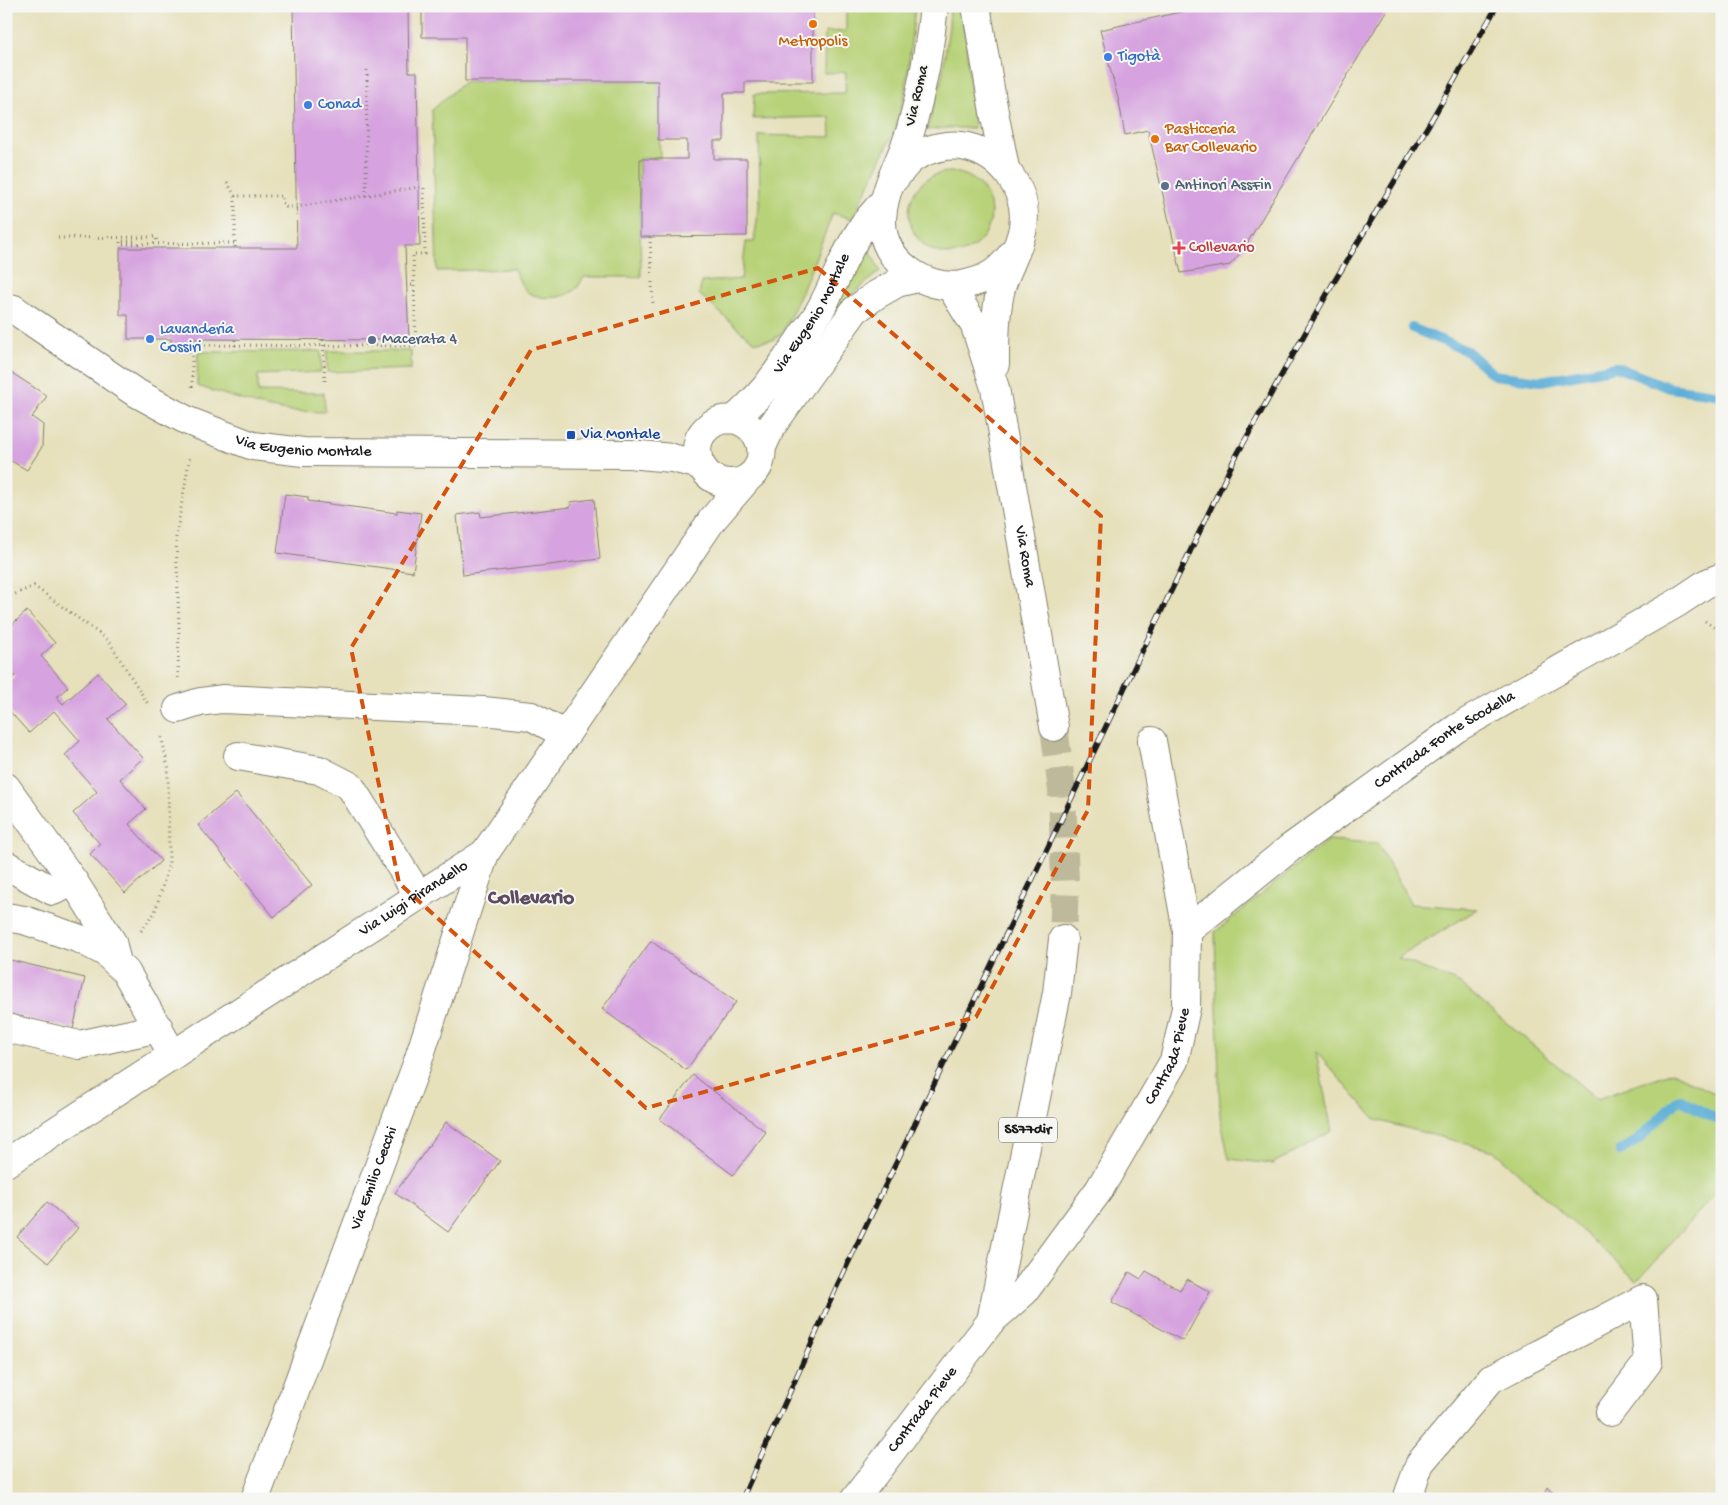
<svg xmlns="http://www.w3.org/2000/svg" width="1728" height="1505" font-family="'Gochi Hand',sans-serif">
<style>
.green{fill:#b7d278;stroke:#6a774a}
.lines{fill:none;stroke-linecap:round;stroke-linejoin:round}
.stream{stroke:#5baed7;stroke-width:10}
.building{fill:#d6a2df}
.major-tunnel{stroke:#beb99b;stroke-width:28;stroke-dasharray:28 14;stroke-linecap:butt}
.minor-casing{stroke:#817e6c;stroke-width:30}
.major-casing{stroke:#817e6c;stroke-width:30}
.path{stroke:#817e6c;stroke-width:3;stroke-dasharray:1 4;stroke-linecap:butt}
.minor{stroke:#fff;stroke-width:28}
.major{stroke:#fff;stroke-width:28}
.rail-casing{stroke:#1c1c1c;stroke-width:5.5}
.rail{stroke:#f6f6f2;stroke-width:4;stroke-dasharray:11;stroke-linecap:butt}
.marked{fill:none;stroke:#d4530e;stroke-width:4;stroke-dasharray:10 6;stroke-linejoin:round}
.food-dot{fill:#e8710a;stroke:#f6f6f2;stroke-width:2}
.shop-dot{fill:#3f7fe0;stroke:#f6f6f2;stroke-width:2}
.service-dot{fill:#5c6f8a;stroke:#f6f6f2;stroke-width:2}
.health-dot{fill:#e0444e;stroke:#f6f6f2;stroke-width:2}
.transit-dot{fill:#1a4fb4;stroke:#f6f6f2;stroke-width:2}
.labels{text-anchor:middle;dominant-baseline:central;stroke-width:4;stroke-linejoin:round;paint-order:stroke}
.shield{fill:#f6f6f2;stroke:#5d5d5c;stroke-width:1}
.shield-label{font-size:15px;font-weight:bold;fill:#1c1c1c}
.food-label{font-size:16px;fill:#c56008;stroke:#f6f6f2}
.shop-label{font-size:16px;fill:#366cbe;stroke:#f6f6f2;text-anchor:start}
.street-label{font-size:16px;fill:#1c1c1c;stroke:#f6f6f2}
.service-label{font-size:16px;fill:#4e5e75;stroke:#f6f6f2;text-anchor:start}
.health-label{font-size:16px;fill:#be3a42;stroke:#f6f6f2;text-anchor:start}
.transit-label{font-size:16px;fill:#164399;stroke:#f6f6f2;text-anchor:start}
.district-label{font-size:21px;font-weight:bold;fill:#5d4b60;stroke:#f6f6f2}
</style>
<rect width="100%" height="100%" fill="#f6f6f2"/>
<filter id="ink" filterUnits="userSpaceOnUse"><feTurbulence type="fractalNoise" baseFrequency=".02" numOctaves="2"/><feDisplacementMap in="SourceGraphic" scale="10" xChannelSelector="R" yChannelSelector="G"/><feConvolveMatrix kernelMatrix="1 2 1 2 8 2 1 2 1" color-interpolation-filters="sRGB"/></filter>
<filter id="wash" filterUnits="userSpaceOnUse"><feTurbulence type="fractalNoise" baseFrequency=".0096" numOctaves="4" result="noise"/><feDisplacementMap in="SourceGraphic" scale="20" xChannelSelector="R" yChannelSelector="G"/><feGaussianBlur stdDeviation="1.12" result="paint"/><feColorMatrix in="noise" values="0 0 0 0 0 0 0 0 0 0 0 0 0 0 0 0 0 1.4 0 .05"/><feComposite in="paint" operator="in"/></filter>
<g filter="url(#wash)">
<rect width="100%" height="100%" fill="#e6e0bb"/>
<path class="green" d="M846,6h69l-9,83 -10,39 -44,91 -19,-6 -31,79 -20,41 -9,7 -17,2 -13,-9 -44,-39 3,-12 39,-3 5,-37h8l6,-43 -1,-64 72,2 -1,-20 -77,2 1,-25 91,-1 1,-21 -22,1 1,-41 21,-1z
M950,6h10l6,35 8,87h-26l-21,2 15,-53 7,-51z
M465,81h193l2,77 -21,1 2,118h-57c-3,4 -5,10 -9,13 -11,9 -34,10 -46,3 -8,-6 -11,-15 -15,-24l-77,2 -5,-161z
M909 213a41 41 0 1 1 82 0a41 41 0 1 1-82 0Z
M868,247l12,24 -30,25 -42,66 -4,-5z
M321,351v21l-63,3v17l66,1 1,19 -37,-1 -23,-4 -68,-21 1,-34z
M327,351h84v18l-84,3z
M1328,840l49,3 34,61 67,5 -80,49 61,25 138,116 75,-27 50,25v89l-85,95 -143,-130 -118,-31 -60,-68 16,79 -60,33 -43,-5 -9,-43 -5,-184z"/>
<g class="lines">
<path class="stream" d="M1412,328l55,23 27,24 47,6 75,-14 54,21 52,7
M1620,1151l18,-11 41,-41 43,23"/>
</g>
<g id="blocks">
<path class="building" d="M293,6h520v76h-68v11h-21v48h-10v18h33v77l-107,1v-78h47v-19h-29v-59h-193v-44h-43v-26h-14l1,61h8l3,174h-15l4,94 -219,-1v12h-19v-12h-43v-24h-8v-67h177z
M1207,6h182l-146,244 -13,15 -49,8 -33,-143 -23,5 -6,-33 -19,-72z
M6,369l41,27 -15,21 11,8 -1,22 -15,23 -21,-12z
M285,494l23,3v4l89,12v-3l24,3 -8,59 -136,-19z
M594,499l6,60 -137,16 -6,-60 23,-3 1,5 90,-10 -1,-5z
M27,611l28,32 -14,13 27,31 -11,10 6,7 35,-31 28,31 -18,15 35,39 -23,21 26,30 -17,15 32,37 -36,32 -35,-39 10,-10 -27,-31 24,-21 -32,-37 15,-14 -26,-30 -25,22 -23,-26v-23l9,-8 -9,-11v-35z
M236,793l76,92 -38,32 -76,-92z
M651,941l85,61 -50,68 -84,-61z
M6,959l79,19 -12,51 -67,-16z
M693,1075l73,57 -33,43 -73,-56z
M446,1122l54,39 -52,71 -53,-39z
M47,1202l31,26 -30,35 -31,-26z
M1146,1271l34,19 7,-11 23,13 -27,49 -71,-39 17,-30 12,7z
M1548,1487l11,12h-16z"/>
</g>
</g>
<g filter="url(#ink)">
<use href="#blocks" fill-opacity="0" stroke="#817e6c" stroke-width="1"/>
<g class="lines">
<path class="major-tunnel" d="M1054,727l8,63 3,93 -2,56"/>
<defs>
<g id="minor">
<path id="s1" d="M6,308l8,1 8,6 111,76 55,30 65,25 50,6 326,2 43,4 28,7"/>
<path id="s2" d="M733,419c43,11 34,66 -5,64 -22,-2 -36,-23 -29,-44 4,-9 13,-17 23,-19 3,-1 8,0 11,-1 7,-3 27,-25 33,-32 11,-14 21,-29 31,-43 7,-11 15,-21 22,-32 15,-26 24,-56 41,-81 6,-11 16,-20 24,-30"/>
<path d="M762,447l9,-20 84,-117 21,-15 21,-12 21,-5"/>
<path d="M178,709l22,-7 22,-3 261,12 48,5 35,19"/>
<path d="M238,756l81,14 31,16 69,110"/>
<path d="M6,787l68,95 38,60 5,21"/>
<path d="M6,865l47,26 21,-9"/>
<path d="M6,917l18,3 56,19 25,13 21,20 47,83"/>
<path id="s3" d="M1187,931l103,-83 167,-120 220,-125 30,-20 15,-6"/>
<path d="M6,1028l73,17 80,-17"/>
<path id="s4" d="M6,1163l479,-310 227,-333 37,-43"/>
<path id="s5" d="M991,1321l33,-29 75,-102 75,-129 12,-53 1,-77 -35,-190"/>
<path id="s6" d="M255,1499l162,-435 68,-211"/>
<path d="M1407,1499l13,-36 71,-84 152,-80 5,63 -38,50"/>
</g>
<g id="major">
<path d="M934,6c-4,42 -12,83 -23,123 -9,31 -29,60 -29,94 1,38 43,68 80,62 27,-5 38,-14 54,-36"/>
<path d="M976,6l18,106 11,56"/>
<path d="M895,178c5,-6 11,-15 18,-20 15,-10 36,-15 54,-11 35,8 62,44 56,80 -3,21 -16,40 -22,61 -6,25 -6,50 -6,76"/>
<path id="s7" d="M951,287l24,39 20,62 59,339"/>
<path id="s8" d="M855,1499l136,-178 66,-328 6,-54"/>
</g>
</defs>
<use href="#minor" class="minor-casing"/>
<use href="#major" class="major-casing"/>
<path class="path" d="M235,196v52
M366,196l1,-127
M650,237l3,68
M58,238l98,-1 1,7
M134,241h-14v3l115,-1
M406,285h8
M235,340v6
M323,340l2,43
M190,345l226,1 -3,-92h12l-1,-66 -5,-1 -123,20h-10l-4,-5v-6h-47l-8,-14
M192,387v-41
M6,598l28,-12 74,54 40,64
M1705,621l17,12
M178,678l1,-51 -3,-90 14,-82
M141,931l14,-19 14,-48 -1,-97 -7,-32"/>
<use href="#minor" class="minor"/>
<use href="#major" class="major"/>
<defs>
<path id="rail" d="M742,1499l95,-213 397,-826 97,-173 101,-168 65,-113"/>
</defs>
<use href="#rail" class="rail-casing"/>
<use href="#rail" class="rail"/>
</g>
</g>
<path class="marked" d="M818,268l283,248 -13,294 -112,207 -330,91 -247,-225 -48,-235 180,-298z"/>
<g class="food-dot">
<circle cx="813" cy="24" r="5"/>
<circle cx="1155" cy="139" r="5"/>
</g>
<g class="shop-dot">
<circle cx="1108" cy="57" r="5"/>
<circle cx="308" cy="105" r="5"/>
<circle cx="150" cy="339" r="5"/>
</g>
<g class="service-dot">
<circle cx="1165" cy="186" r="5"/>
<circle cx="372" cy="340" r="5"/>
</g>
<path class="health-dot" d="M1176.5 240.5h5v5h5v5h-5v5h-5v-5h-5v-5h5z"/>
<rect class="transit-dot" x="566" y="430" width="10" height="10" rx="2.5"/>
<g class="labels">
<rect class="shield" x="999" y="1117.5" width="58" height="25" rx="4"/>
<g class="shield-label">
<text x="1028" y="1130">SS77dir</text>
</g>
<g class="food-label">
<text x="813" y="42">Metropolis</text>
<text x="1165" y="130" text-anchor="start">Pasticceria<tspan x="1165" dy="18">Bar Collevario</tspan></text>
</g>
<g class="shop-label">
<text x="1118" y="57">Tigotà</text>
<text x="318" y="105">Conad</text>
<text x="160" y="330">Lavanderia<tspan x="160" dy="18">Cossiri</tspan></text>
</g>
<g class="street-label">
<text transform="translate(918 96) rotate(-77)">Via Roma</text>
<text stroke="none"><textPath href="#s2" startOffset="334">Via Eugenio Montale</textPath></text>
<text stroke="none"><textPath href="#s1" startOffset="335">Via Eugenio Montale</textPath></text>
<text stroke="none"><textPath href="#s7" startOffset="282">Via Roma</textPath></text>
<text stroke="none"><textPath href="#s3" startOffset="321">Contrada Fonte Scodella</textPath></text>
<text stroke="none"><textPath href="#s4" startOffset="486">Via Luigi Pirandello</textPath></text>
<text stroke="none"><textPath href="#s5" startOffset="322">Contrada Pieve</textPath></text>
<text stroke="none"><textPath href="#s6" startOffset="342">Via Emilio Cecchi</textPath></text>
<text stroke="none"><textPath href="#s8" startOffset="112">Contrada Pieve</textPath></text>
</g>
<g class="service-label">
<text x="1175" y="186">Antinori AssFin</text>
<text x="382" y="340">Macerata 4</text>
</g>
<g class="health-label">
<text x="1189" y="248">Collevario</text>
</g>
<g class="transit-label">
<text x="581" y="435">Via Montale</text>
</g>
<g class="district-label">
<text x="531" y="899">Collevario</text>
</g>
</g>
<rect width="1728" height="1505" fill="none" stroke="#f6f6f2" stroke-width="25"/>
</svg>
